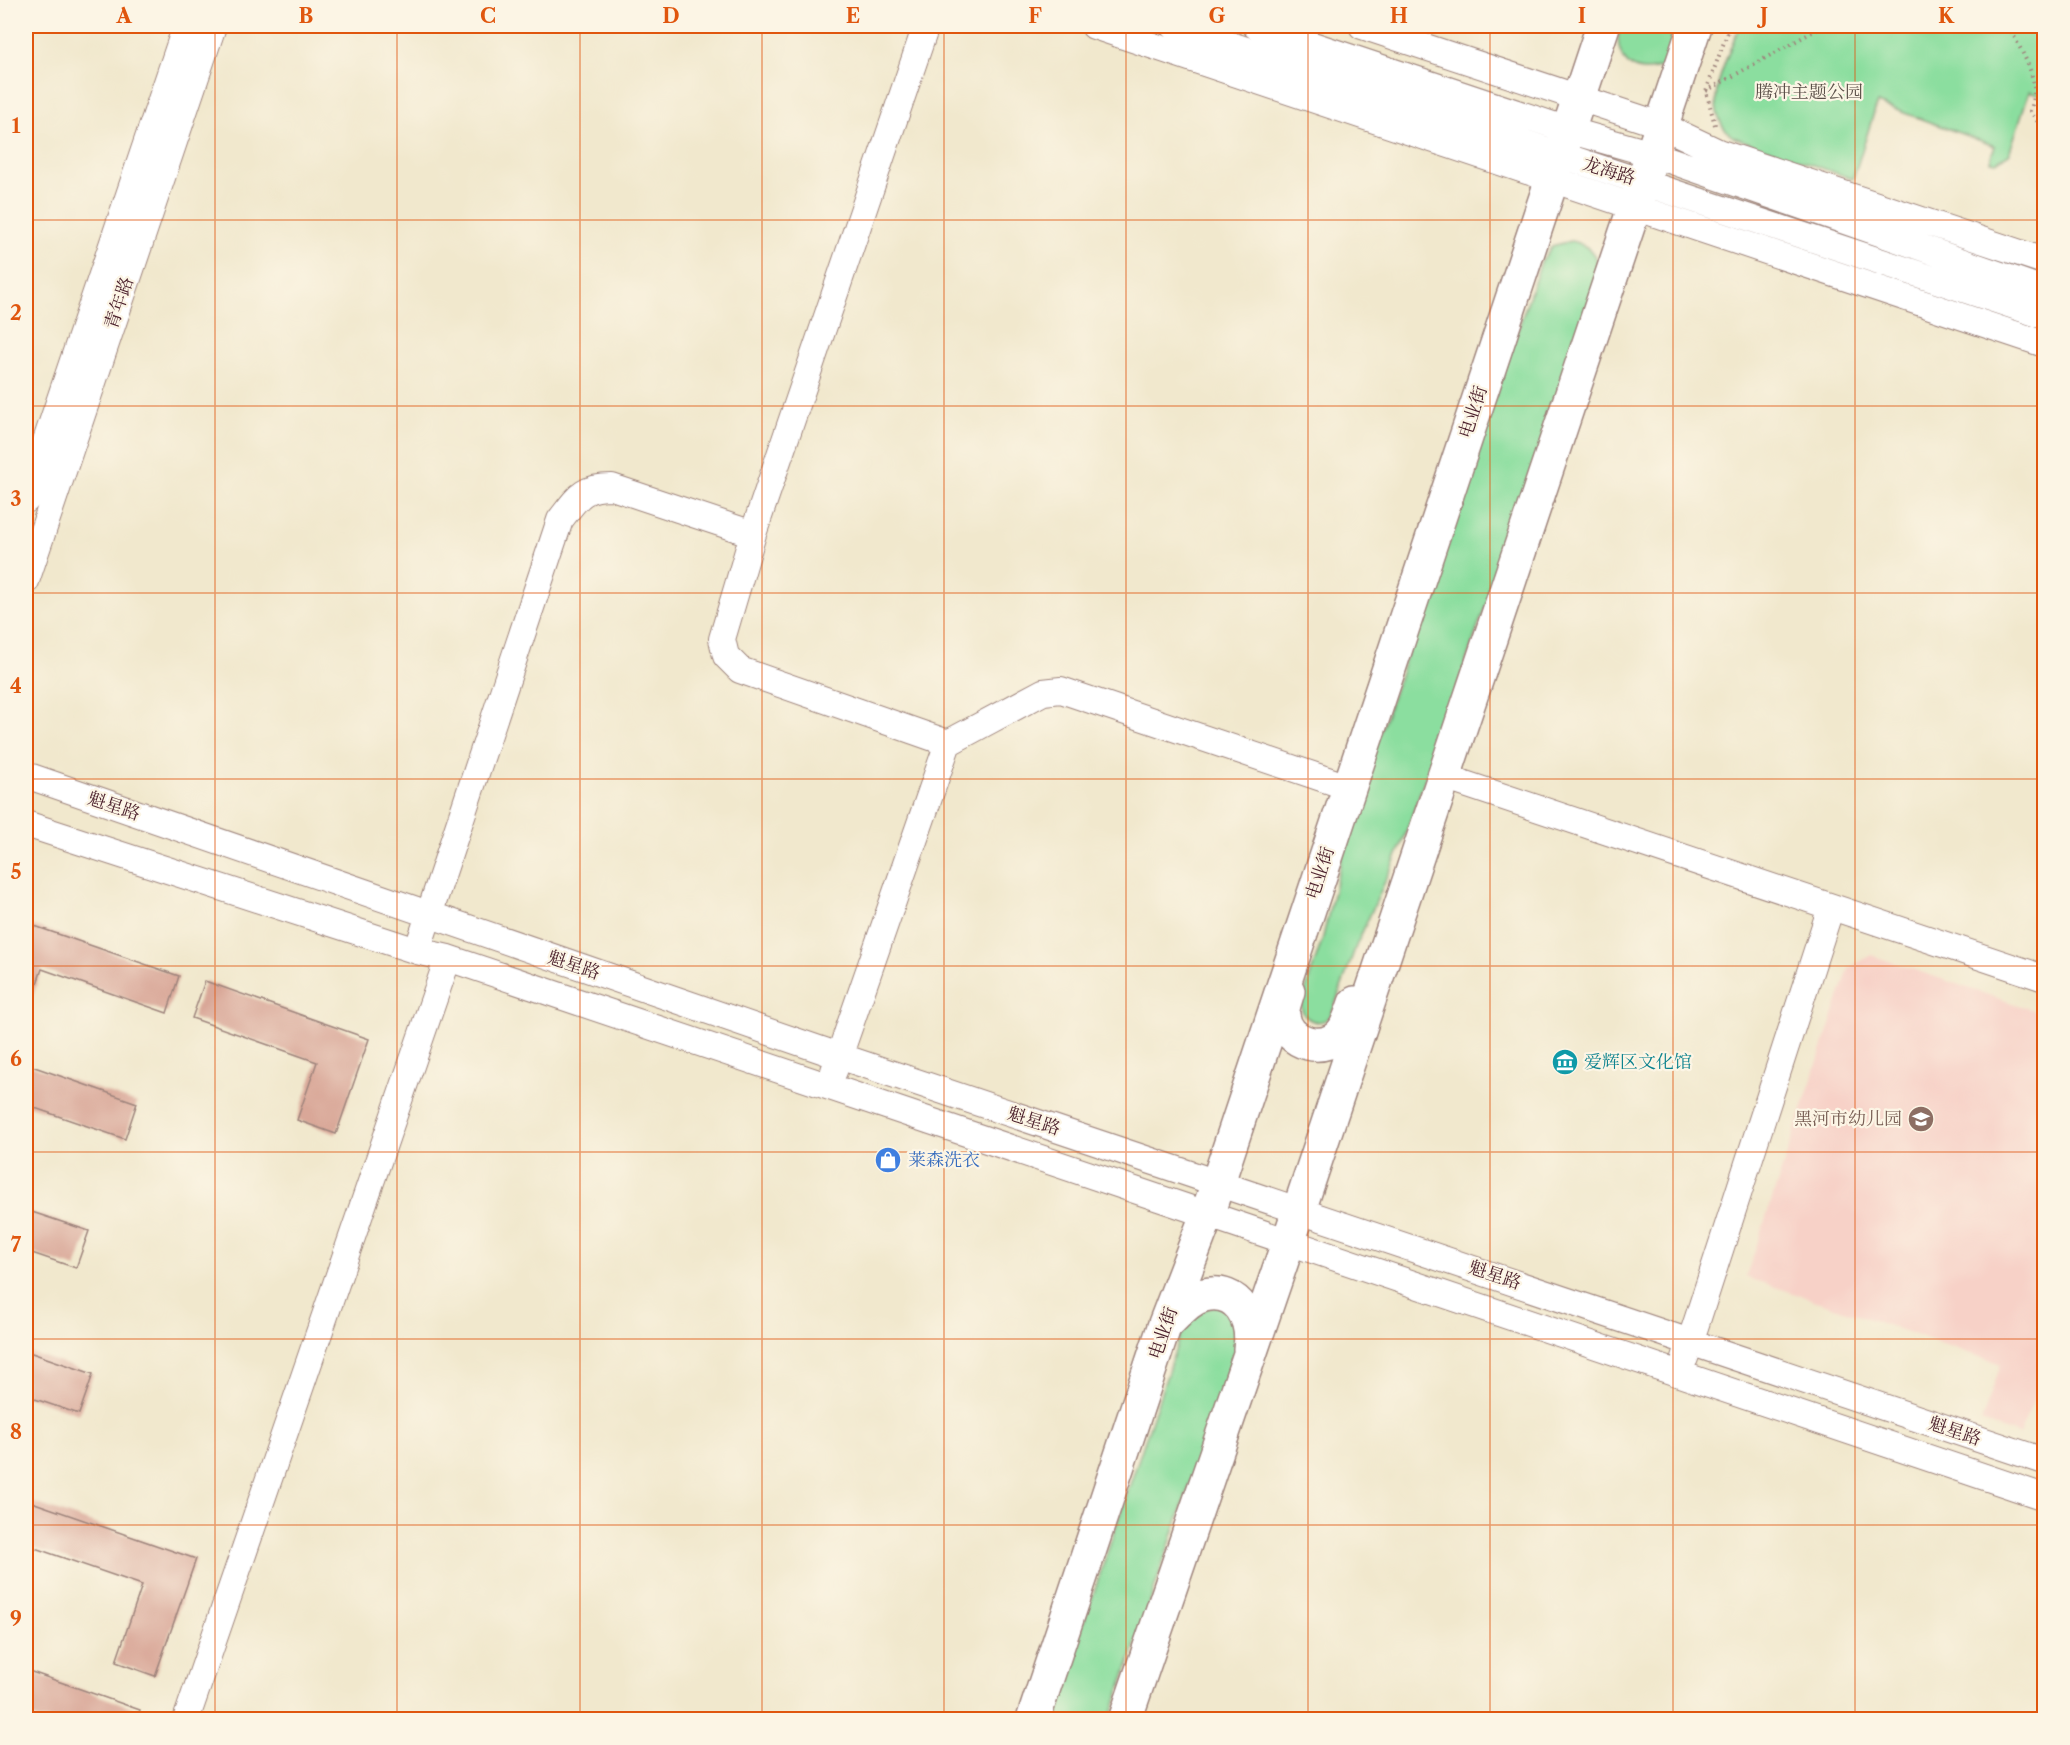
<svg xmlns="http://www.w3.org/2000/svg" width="2070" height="1745" font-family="'Libre Caslon Text','Noto Serif SC',serif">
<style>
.built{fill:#f7d1c7}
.green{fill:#8bde9f;stroke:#6a7e65;stroke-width:1.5}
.building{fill:#d9a798}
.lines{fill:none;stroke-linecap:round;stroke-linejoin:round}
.minor-casing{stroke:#9e847c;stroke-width:28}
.major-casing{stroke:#9e847c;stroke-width:36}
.path{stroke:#9e847c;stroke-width:4;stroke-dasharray:1.5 4.5;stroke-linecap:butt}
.minor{stroke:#fff;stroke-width:26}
.major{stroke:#fff;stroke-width:33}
.grid{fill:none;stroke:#e0560e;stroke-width:1.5;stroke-opacity:0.55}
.labels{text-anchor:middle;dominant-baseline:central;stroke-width:4.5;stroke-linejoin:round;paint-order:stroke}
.park-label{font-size:18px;fill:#5a4f48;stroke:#fcf5e5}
.street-label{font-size:18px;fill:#4a1f2b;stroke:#fcf5e5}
.culture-label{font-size:18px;fill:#0d838f;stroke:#fcf5e5;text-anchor:start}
.education-label{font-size:18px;fill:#785e54;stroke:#fcf5e5;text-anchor:end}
.shop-label{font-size:18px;fill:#366cbe;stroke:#fcf5e5;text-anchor:start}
.neatline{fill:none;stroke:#e0560e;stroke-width:2}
.grid-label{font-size:20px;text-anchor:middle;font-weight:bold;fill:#e0560e}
</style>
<rect width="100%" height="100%" fill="#fcf5e5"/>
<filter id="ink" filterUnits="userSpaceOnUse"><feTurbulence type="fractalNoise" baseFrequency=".0167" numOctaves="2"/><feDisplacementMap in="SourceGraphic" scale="12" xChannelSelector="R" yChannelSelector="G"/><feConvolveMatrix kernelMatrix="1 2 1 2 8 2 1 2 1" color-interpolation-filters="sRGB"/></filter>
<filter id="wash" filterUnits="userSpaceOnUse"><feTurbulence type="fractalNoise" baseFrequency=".008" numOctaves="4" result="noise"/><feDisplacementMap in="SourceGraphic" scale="24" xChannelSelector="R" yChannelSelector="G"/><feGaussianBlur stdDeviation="1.35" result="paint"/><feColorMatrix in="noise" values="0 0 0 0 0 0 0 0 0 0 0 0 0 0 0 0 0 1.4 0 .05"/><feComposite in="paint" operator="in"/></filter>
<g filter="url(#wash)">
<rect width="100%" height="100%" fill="#f1e8cd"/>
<path class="built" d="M1871,955l173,59v362l-25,59 -38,-13 20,-58 -255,-87 103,-309z"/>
<path class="green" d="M1620,26h64l-19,39c-32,16 -53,-8 -45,-39z
M1739,26h305v71l-15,-5 -20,62 -13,8 -6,-1 5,-15 -118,-43 -24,76 -120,-42c-36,-27 -5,-79 6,-111z
M1571,241c24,5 28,19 28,41l-197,562 -46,102 -25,70c-12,11 -29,5 -30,-12l22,-67 27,-115 191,-560 11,-16z
M1221,1305l20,29 -131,385 -59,1 134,-399 5,-8z"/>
<g id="blocks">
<path class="building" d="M26,923l153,53 -12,37 -125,-44 -16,46z
M205,981l164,58 -33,95 -39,-14 20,-58 -125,-44z
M26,1064l111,39 -12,36 -99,-34z
M26,1210l63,21 -13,37 -50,-17z
M26,1351l67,23 -14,40 -53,-18z
M26,1500l170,59 -41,117 -39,-14 26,-77 -116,-40z
M26,1670l114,40 -3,10h-99l-12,-5z"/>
</g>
</g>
<g filter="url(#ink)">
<use href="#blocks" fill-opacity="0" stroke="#9e847c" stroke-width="1.5"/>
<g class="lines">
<defs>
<path id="minor" d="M1094,26l950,318
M1174,26l870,290
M1256,26l312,104 84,24 392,136
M1362,26l299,99 57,27 326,109
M26,500l160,-474
M26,581l187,-555
M948,743l95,-51 18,-2 287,97
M26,775l813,281 1205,405
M1444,777l600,201
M26,824l391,127 31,7 1596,539
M417,951l143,-431c18,-23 22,-33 52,-33l141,47
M834,1071l114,-328 -208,-73 -14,-14 -4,-17 31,-105 173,-508
M1685,1358l146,-451
M186,1720l262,-762"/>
<path id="major" d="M1288,991c-2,8 -6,16 -5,24 3,30 44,40 61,15 5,-8 8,-18 11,-27
M1166,1324c11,-10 22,-25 38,-29 35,-8 50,25 46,54
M1033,1720l132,-396 42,-109 396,-1189
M1125,1720l163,-477 407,-1217"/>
</defs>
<use href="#minor" class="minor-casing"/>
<use href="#major" class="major-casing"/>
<path class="path" d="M1979,26h2
M2009,26c13,28 34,55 21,85l13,18
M1706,91l117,-65
M1715,125l-9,-34 24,-65"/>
<use href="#minor" class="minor"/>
<use href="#major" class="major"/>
</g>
</g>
<path class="grid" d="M215,26v1694M397,26v1694M580,26v1694M762,26v1694M944,26v1694M1126,26v1694M1308,26v1694M1490,26v1694M1673,26v1694M1855,26v1694M26,220h2018M26,406h2018M26,593h2018M26,779h2018M26,966h2018M26,1152h2018M26,1339h2018M26,1525h2018"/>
<defs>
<symbol id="museum-disc" viewBox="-11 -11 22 22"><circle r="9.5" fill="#0f9aa8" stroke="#fcf5e5"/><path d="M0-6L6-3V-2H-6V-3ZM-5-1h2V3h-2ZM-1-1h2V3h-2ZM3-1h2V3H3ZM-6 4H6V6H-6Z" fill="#fff"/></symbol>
<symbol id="school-disc" viewBox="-11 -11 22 22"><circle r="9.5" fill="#8d6e63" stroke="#fcf5e5"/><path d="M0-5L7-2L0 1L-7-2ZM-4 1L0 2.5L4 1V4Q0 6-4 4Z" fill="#fff"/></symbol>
<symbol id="shop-disc" viewBox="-11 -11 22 22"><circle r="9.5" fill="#3f7fe0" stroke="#fcf5e5"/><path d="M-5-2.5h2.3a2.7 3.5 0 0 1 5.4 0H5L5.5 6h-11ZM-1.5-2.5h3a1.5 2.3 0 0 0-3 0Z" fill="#fff"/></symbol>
</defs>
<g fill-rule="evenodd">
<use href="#museum-disc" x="1550" y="1047" width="30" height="30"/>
<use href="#school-disc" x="1906" y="1104" width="30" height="30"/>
<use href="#shop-disc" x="873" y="1145" width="30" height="30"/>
</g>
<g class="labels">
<g class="park-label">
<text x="1809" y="92">腾冲主题公园</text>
</g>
<g class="street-label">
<text transform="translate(1609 171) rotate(17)">龙海路</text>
<text transform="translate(119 303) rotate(-71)">青年路</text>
<text transform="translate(1473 412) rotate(-72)">电业街</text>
<text transform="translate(114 806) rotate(19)">魁星路</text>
<text transform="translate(1320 873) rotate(-72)">电业街</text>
<text transform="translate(574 965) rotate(19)">魁星路</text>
<text transform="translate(1034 1121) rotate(18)">魁星路</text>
<text transform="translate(1495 1275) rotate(19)">魁星路</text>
<text transform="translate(1163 1333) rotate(-71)">电业街</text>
<text transform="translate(1955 1431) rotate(19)">魁星路</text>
</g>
<g class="culture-label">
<text x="1584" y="1062">爱辉区文化馆</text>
</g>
<g class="education-label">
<text x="1902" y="1119">黑河市幼儿园</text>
</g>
<g class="shop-label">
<text x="908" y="1160">莱森洗衣</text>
</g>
</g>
<rect width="2070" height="1745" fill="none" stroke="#fcf5e5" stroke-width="66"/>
<rect x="33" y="33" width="2004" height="1679" class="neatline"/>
<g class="grid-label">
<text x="124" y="23">A</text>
<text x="306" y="23">B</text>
<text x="488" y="23">C</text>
<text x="671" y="23">D</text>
<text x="853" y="23">E</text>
<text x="1035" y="23">F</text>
<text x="1217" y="23">G</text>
<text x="1399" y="23">H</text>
<text x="1582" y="23">I</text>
<text x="1764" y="23">J</text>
<text x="1946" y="23">K</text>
<text x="16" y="133">1</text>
<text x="16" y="320">2</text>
<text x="16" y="506">3</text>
<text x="16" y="693">4</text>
<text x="16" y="879">5</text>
<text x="16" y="1066">6</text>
<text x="16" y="1252">7</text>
<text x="16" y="1439">8</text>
<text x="16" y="1626">9</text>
</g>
</svg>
